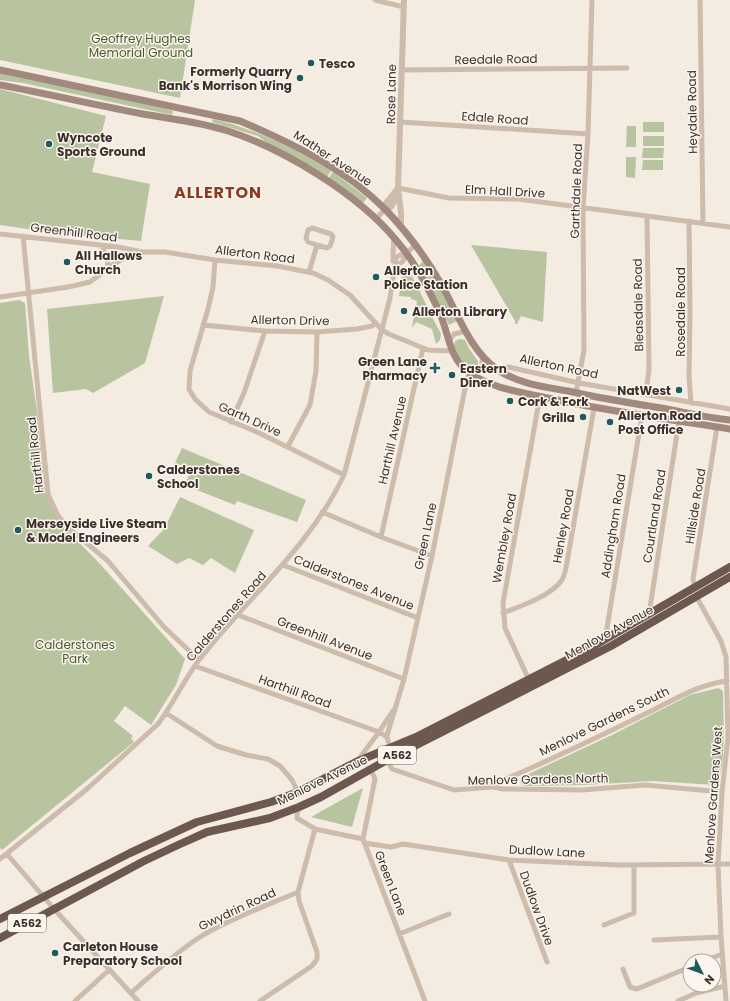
<svg xmlns="http://www.w3.org/2000/svg" width="730" height="1001" font-family="Poppins,sans-serif">
<style>
.green{fill:#b8c4a0}
.lines{fill:none;stroke-linecap:round;stroke-linejoin:round}
.minor{stroke:#cdbbac;stroke-width:5}
.tertiary{stroke:#cdbbac;stroke-width:6}
.secondary{stroke:#a18a7d;stroke-width:7}
.trunk{stroke:#6c584f;stroke-width:8}
.poi-dot{fill:#1f5a5e;stroke:#fbf5ee;stroke-width:1.5}
.labels{text-anchor:middle;dominant-baseline:central;stroke-width:3;stroke-linejoin:round;paint-order:stroke}
.shield{fill:#fbf5ee;stroke:#756b66;stroke-width:1}
.shield-label{font-size:11px;font-weight:bold;fill:#3b302b}
.park-label{font-size:12px;fill:#4a5a2e;stroke:#fbf5ee}
.street-label{font-size:12px;fill:#3b302b;stroke:#fbf5ee}
.poi-label{font-size:12px;font-weight:bold;fill:#3b302b;stroke:#fbf5ee;text-anchor:start}
.district-label{font-size:16px;font-weight:bold;letter-spacing:1px;fill:#8c3b22;stroke:#fbf5ee}
</style>
<rect width="100%" height="100%" fill="#f4ebe1"/>
<path class="green" d="M0,0h195l-15,98 -180,-38z
M0,72l129,27 44,12 -1,4 -149,-32 -23,-3z
M0,89l106,27 -14,56 58,12 -9,57 -86,-8 -55,-8z
M213,119c42,10 81,29 118,52l-4,6 -58,-32 -11,-9 -46,-14z
M643,122h21v10h-21z
M627,126h9v21h-10z
M643,136h21v10h-21z
M643,148h21l-1,10h-21z
M626,157h10l-1,21 -9,-1z
M643,160h20v10h-21z
M333,172l34,26 -5,6 -34,-25z
M471,245l76,7 -4,70 -22,-6 -4,8h-2v-3z
M423,260l17,27 17,34 -8,4 -30,-59z
M402,274h9l17,34 -1,1 1,3 1,-1 12,23 -1,6 -4,4 -4,-15 -16,-7 -3,5h-1l5,-26 -6,-2v-2l-12,-1z
M164,296l-19,67 -52,30 -7,-4 -33,4 -6,-84z
M19,300l6,3 4,53 9,62 7,75 13,26 6,8 37,38 84,94 -9,26 -25,40 -26,-19 -11,15 19,15 -2,2 3,4 -132,108 -2,-2v-545z
M460,339l5,1 5,10 8,11v5l-4,3c-11,-1 -16,-14 -20,-23l1,-5z
M182,448l124,52 -9,22 -60,-21 -2,4 -51,-20 8,-15 -17,-7z
M180,497l74,33 -19,43 -24,-15 -8,7 -14,-7 -12,6 -29,-18 16,-17z
M718,688l4,2 1,3c0,21 4,76 -7,92l-64,-4 -68,4 -59,1 -4,-2 -1,-3 2,-4 92,-43 76,-39z
M363,788l-11,39 -41,-10z"/>
<g class="lines">
<path class="minor" d="M375,0l29,7
M700,0l3,223
M402,70l225,-2
M401,122l187,12
M398,188l51,10 69,1 212,28
M376,219l9,-10
M689,221l1,90 -1,65 2,27
M0,234l118,13 24,5
M23,236l25,258 9,20 8,11 43,36 56,66 35,33
M102,246l6,15 -1,8
M215,260l-2,27 -5,22 -18,62 -1,18 6,10 14,13 48,20 87,43
M393,261v-8l1,-15
M394,268l9,-7 3,-8 10,-8
M309,272l8,-27 -9,-3 -2,-4 2,-8 4,-2 19,6 2,3 -3,9 -3,2 -10,-3
M0,297l68,-10 22,-5 24,-18 14,-8 17,-4h20l50,8 62,6 36,7 15,7 22,15 32,35 7,4 39,16 23,1
M203,325l62,6 52,1 40,-3 15,-3 4,-3
M449,341l5,-7 9,-2 5,2
M499,371l9,-4 71,16 151,26
M576,393l8,-43 -1,-142 5,-74 4,-134
M646,394l3,-25 -2,-153
M231,422l13,-29 21,-62
M288,446l22,-41 6,-34 1,-39
M322,512l59,25 51,19
M381,537l42,-189
M283,565l135,53
M695,587l-2,-8 24,-152
M696,596l25,45 5,16 2,81 -6,54 -4,73 3,72 5,64
M503,613c18,-7 48,-17 59,-33 2,-4 3,-8 4,-12l28,-160
M649,614l30,-193
M238,615l166,64
M605,640l37,-225
M195,666l184,66 8,5
M529,680l-24,-52 -2,-25 37,-207
M166,713l51,33 29,9 22,4 12,7 12,14 6,12
M390,748l-3,-11 1,-5 16,-53 28,-123 35,-178 3,-4c11,-2 13,-8 12,-18
M358,760l21,-28 14,-21
M387,760l5,9 62,21 39,-3 10,2 79,1 63,-5 77,7
M371,770l4,9 -12,60 62,162
M493,787l8,-6c48,-20 95,-43 142,-66 28,-13 52,-30 84,-34
M299,807l-2,7v4l18,11 48,10
M364,843l27,4 12,-3 106,16 109,5 112,-1
M7,854l47,55 84,92
M0,859l87,-70 71,-65c15,-20 26,-44 41,-64 48,-62 111,-113 145,-185l39,-150 7,-27 6,-40 2,-2 8,-3
M509,860l38,102
M604,925l30,-12v-48
M399,934l50,-20
M654,940l67,-3
M704,961l18,-7
M623,969l7,18 7,2 53,-22
M131,993c22,-19 44,-40 69,-56 31,-19 66,-31 98,-45
M75,1001l34,-31
M260,1001l52,-35 5,-7v-7l-18,-51 -1,-9 17,-63
M678,1001l18,-8 29,-7"/>
<path class="tertiary" d="M398,188l-3,12 -4,7 -6,2 1,-6z
M401,225v-12l-3,-25 6,-188"/>
<path class="secondary" d="M0,70l240,51c52,22 105,48 145,88 20,21 37,43 52,68 19,30 31,73 61,93 21,14 46,17 70,21 31,7 62,12 93,17 23,4 46,10 69,12
M0,85c48,9 96,20 143,29 28,5 58,8 85,17 56,18 130,63 168,109 18,21 30,44 42,69 11,22 10,50 32,64 21,15 49,19 73,24 62,14 125,22 187,32"/>
<path class="trunk" d="M0,919l130,-66 67,-31 74,-20 27,-10 58,-30 60,-25 174,-89 140,-81
M0,938l144,-77 34,-16 29,-13 63,-14 29,-11 22,-10 66,-37 224,-114 119,-69"/>
</g>
<g class="poi-dot">
<circle cx="311" cy="63" r="4"/>
<circle cx="300" cy="78" r="4"/>
<circle cx="49" cy="144" r="4"/>
<circle cx="67" cy="262" r="4"/>
<circle cx="376" cy="277" r="4"/>
<circle cx="404" cy="311" r="4"/>
<path d="M433 362h4v4h4v4h-4v4h-4v-4h-4v-4h4z"/>
<circle cx="452" cy="375" r="4"/>
<circle cx="679" cy="390" r="4"/>
<circle cx="510" cy="401" r="4"/>
<circle cx="583" cy="417" r="4"/>
<circle cx="610" cy="422" r="4"/>
<circle cx="149" cy="476" r="4"/>
<circle cx="18" cy="530" r="4"/>
<circle cx="55" cy="953" r="4"/>
</g>
<g class="labels">
<g class="shield">
<rect x="378" y="746" width="38" height="18" rx="3"/>
<rect x="8" y="914" width="38" height="18" rx="3"/>
</g>
<g class="shield-label">
<text x="397" y="755">A562</text>
<text x="27" y="923">A562</text>
</g>
<g class="park-label">
<text x="141" y="38">Geoffrey Hughes<tspan x="141" dy="14">Memorial Ground</tspan></text>
<text x="75" y="644">Calderstones<tspan x="75" dy="14">Park</tspan></text>
</g>
<g class="street-label">
<text transform="translate(496 59) rotate(-1)">Reedale Road</text>
<text transform="translate(391 94) rotate(-89)">Rose Lane</text>
<text transform="translate(692 112) rotate(-91)">Heydale Road</text>
<text transform="translate(495 118) rotate(4)">Edale Road</text>
<text transform="translate(333 158) rotate(33)">Mather Avenue</text>
<text transform="translate(505 191) rotate(3)">Elm Hall Drive</text>
<text transform="translate(576 191) rotate(-88)">Garthdale Road</text>
<text transform="translate(74 232) rotate(7)">Greenhill Road</text>
<text transform="translate(255 254) rotate(7)">Allerton Road</text>
<text transform="translate(638 305) rotate(-91)">Bleasdale Road</text>
<text transform="translate(680 312) rotate(-90)">Rosedale Road</text>
<text transform="translate(290 320) rotate(1)">Allerton Drive</text>
<text transform="translate(559 366) rotate(12)">Allerton Road</text>
<text transform="translate(250 419) rotate(24)">Garth Drive</text>
<text transform="translate(392 440) rotate(-77)">Harthill Avenue</text>
<text transform="translate(35 455) rotate(-96)">Harthill Road</text>
<text transform="translate(695 506) rotate(-81)">Hillside Road</text>
<text transform="translate(654 516) rotate(-81)">Courtland Road</text>
<text transform="translate(563 526) rotate(-80)">Henley Road</text>
<text transform="translate(613 526) rotate(-81)">Addingham Road</text>
<text transform="translate(425 536) rotate(-78)">Green Lane</text>
<text transform="translate(504 538) rotate(-80)">Wembley Road</text>
<text transform="translate(354 582) rotate(22)">Calderstones Avenue</text>
<text transform="translate(226 616) rotate(-49)">Calderstones Road</text>
<text transform="translate(609 632) rotate(-29)">Menlove Avenue</text>
<text transform="translate(325 638) rotate(21)">Greenhill Avenue</text>
<text transform="translate(295 691) rotate(20)">Harthill Road</text>
<text transform="translate(604 721) rotate(-26)">Menlove Gardens South</text>
<text transform="translate(538 779) rotate(-1)">Menlove Gardens North</text>
<text transform="translate(322 780) rotate(-26)">Menlove Avenue</text>
<text transform="translate(713 795) rotate(-86)">Menlove Gardens West</text>
<text transform="translate(547 851) rotate(3)">Dudlow Lane</text>
<text transform="translate(391 883) rotate(69)">Green Lane</text>
<text transform="translate(537 908) rotate(70)">Dudlow Drive</text>
<text transform="translate(237 909) rotate(-25)">Gwydrin Road</text>
</g>
<g class="poi-label">
<text x="319" y="63">Tesco</text>
<text x="292" y="71" text-anchor="end">Formerly Quarry<tspan x="292" dy="14">Bank's Morrison Wing</tspan></text>
<text x="57" y="137">Wyncote<tspan x="57" dy="14">Sports Ground</tspan></text>
<text x="75" y="255">All Hallows<tspan x="75" dy="14">Church</tspan></text>
<text x="384" y="270">Allerton<tspan x="384" dy="14">Police Station</tspan></text>
<text x="412" y="311">Allerton Library</text>
<text x="427" y="361" text-anchor="end">Green Lane<tspan x="427" dy="14">Pharmacy</tspan></text>
<text x="460" y="368">Eastern<tspan x="460" dy="14">Diner</tspan></text>
<text x="671" y="390" text-anchor="end">NatWest</text>
<text x="518" y="401">Cork &amp; Fork</text>
<text x="618" y="415">Allerton Road<tspan x="618" dy="14">Post Office</tspan></text>
<text x="575" y="417" text-anchor="end">Grilla</text>
<text x="157" y="469">Calderstones<tspan x="157" dy="14">School</tspan></text>
<text x="26" y="523">Merseyside Live Steam<tspan x="26" dy="14">&amp; Model Engineers</tspan></text>
<text x="63" y="946">Carleton House<tspan x="63" dy="14">Preparatory School</tspan></text>
</g>
<g class="district-label">
<text x="218" y="192">ALLERTON</text>
</g>
</g>
<g transform="translate(702 973) rotate(132)"><circle r="19" fill="#fbf5ee" stroke="#aea6a0"/>
<path d="M0-3L7 15L0 10L-7 15Z" fill="#1f5a5e"/>
<text y="-6" font-size="11" font-weight="bold" text-anchor="middle" fill="#3b302b">N</text>
</g>
</svg>
